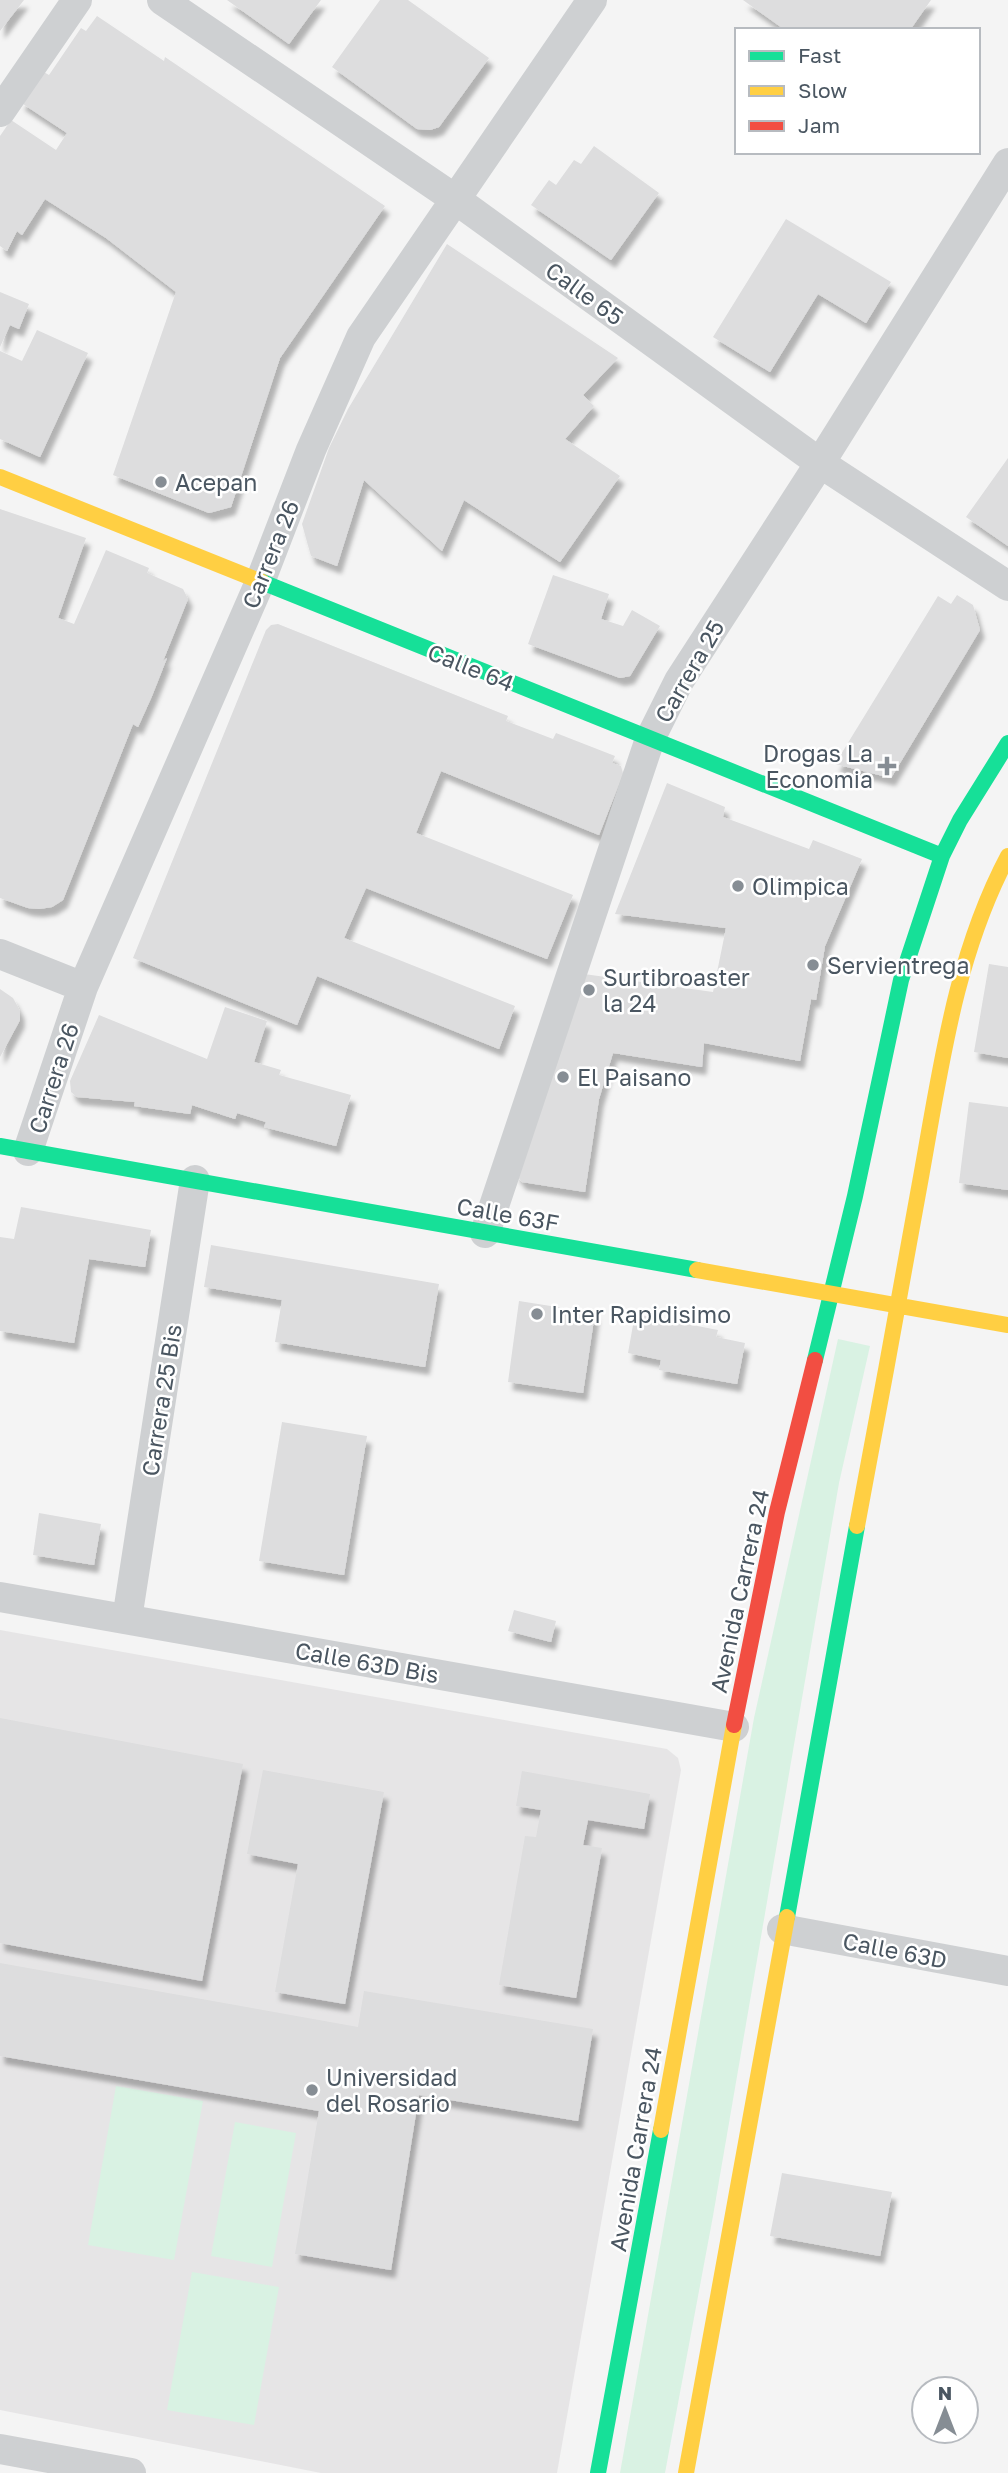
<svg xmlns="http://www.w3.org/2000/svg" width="1008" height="2473" font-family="'Golos Text',sans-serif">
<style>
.education{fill:#e6e5e6}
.green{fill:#d9f2e3}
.building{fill:#ddddde;filter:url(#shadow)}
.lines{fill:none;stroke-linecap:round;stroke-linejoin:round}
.street{stroke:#ced0d2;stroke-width:30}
.fast{stroke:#16e098;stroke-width:16}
.slow{stroke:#ffcf43;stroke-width:16}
.jam{stroke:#f24e42;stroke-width:16}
.poi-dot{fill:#868d94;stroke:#fff;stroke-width:2.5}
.labels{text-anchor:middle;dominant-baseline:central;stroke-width:5;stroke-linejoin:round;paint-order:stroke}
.street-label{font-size:23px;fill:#4a5661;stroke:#fff}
.poi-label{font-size:23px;fill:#4a5661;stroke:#fff;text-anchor:start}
</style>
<defs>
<filter id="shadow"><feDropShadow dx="4.5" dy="8" stdDeviation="2" flood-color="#0004"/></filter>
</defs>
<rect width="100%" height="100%" fill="#f4f4f4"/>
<path class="education" d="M0,1630l667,119 11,9 3,12 -124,703h-236l-321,-63z"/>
<path class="green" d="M838,1339l32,7 -31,137 -126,733 -48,257h-45l134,-755z
M116,2086l87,15 -29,159 -86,-15z
M235,2122l61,11 -24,134 -61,-11z
M192,2272l87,15 -25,138 -87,-15z"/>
<path class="building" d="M0,0h24l-24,31z
M227,0h94l-32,44z
M380,0h28l81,58 -50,69 -9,3 -13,-1 -85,-62z
M743,0h188l-21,30h-125z
M97,16l67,45 1,-4 220,149 -105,152 -49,149 -22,6 -96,-38 63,-183 -70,-54 -61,-39 -23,36 -5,-4 -10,20 -7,-5v-110l11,-16 45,30 11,-17 -47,-31 22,-31 7,4 32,-47 5,3z
M594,146l65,47 -48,67 -80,-55 18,-25 7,5 18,-25 7,4z
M786,219l105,63 -25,41 -48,-29 -48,78 -57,-35z
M447,244l171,114 -35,37 11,11 -29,33 55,37 -60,86 -96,-62 -22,51 -78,-71 -27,86 -26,-10 -9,-32 27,-76 19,-39z
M0,292l29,12 -10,25 -9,-4 -10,22z
M37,330l51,23 -48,104 -40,-18v-88l22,10z
M1008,458v88l-42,-29z
M0,509l86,29 -28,80 16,6 32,-74 43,18 -2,5 36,16 5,10 -25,62 4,-3 -15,38 -14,31 -5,-3 -70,176 -11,7 -13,2 -11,-1 -28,-10z
M553,575l56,19 -8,25 22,7 9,-16 28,16 -30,50 -10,2 -92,-34z
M957,595l16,10 7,25 -89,148 -56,-14 103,-168 13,8z
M278,624l230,92 -2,5 47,18 3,-6 59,23 -3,7 9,3 2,8 -24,61 -158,-64 -25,62 157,62 -26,64 -181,-71 -22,50 171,68 -16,43 -182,-73 -20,49 -164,-67 133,-328 5,-5z
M667,783l58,24 -2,10 86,32 4,-9 49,19 -37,87 -9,54 -5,-1 -11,62 -96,-18 -2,24 -89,-14 -14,46 -14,93 -63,-10 -7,-9 69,-199 129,18 13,-64 -111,-14z
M989,964l19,3v91l-34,-6z
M0,989l13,9 7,13v9l-20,37z
M225,1007l42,14 -13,41 27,8 -2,5 72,20 -15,51 -72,-19 2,-5 -29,-9 -2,6 -43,-14 -2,9 -56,-8 1,-4 -58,-5 -6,-5 -1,-11 29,-66 108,44z
M969,1102l39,5v83l-49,-7z
M21,1207l130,23 -6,37 -56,-8 -15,84 -74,-12v-94l14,2z
M211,1245l228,39 -14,83 -150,-25 7,-42 -78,-13z
M519,1301l76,12 -12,80 -75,-11z
M635,1314l83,16 -2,7 29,6 -8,41 -78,-14 2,-10 -33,-7z
M282,1422l85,14 -23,139 -85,-14z
M39,1513l62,11 -7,41 -61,-10z
M514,1610l42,11 -5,21 -43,-11z
M0,1718l243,46 -41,217 -202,-38z
M263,1770l121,22 -39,212 -70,-12 23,-128 -51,-10z
M522,1771l128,23 -6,35 -56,-9 -5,25 19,3 -26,150 -77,-13 26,-149 11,1 5,-27 -25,-4z
M0,1963l358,64 6,-36 229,38 -15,92 -159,-26 -28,175 -96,-16 24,-143 -319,-55z
M782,2173l110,19 -12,64 -110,-20z"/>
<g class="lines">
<path class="street" d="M162,0l293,199 365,264 188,123
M0,112l77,-112
M0,954l83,33
M28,1151l55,-164 177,-405 51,-132 50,-113 231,-337
M485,1233l165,-494 29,-58 141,-218 188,-300
M0,1597l734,130
M127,1619l68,-439
M782,1929l226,42
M0,2449l131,24"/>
<path class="fast" d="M262,582l680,274
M0,1146l697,124
M815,1360l40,-164 46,-216 41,-124 18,-36 48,-77
M787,1917l70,-391
M598,2473l63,-343"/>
<path class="slow" d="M0,477l262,105
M697,1270l311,55
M857,1526c22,-116 43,-233 64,-349 20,-110 34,-221 87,-321
M661,2130l73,-405
M686,2473l101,-556"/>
<path class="jam" d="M734,1725l43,-213 38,-152"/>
</g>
<g class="poi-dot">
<circle cx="161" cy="482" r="7"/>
<path d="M883.5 755.5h7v7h7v7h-7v7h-7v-7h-7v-7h7z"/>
<circle cx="738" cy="886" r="7"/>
<circle cx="813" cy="965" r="7"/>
<circle cx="589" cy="990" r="7"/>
<circle cx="563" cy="1077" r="7"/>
<circle cx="537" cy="1314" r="7"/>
<circle cx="312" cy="2090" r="7"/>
</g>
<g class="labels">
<g class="street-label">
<text transform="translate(585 293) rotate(36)">Calle 65</text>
<text transform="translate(270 554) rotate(-68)">Carrera 26</text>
<text transform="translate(471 667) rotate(22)">Calle 64</text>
<text transform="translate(689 671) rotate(-60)">Carrera 25</text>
<text transform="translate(53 1078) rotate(-72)">Carrera 26</text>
<text transform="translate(508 1214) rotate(10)">Calle 63F</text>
<text transform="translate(161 1400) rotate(-81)">Carrera 25 Bis</text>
<text transform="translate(739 1591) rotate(-78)">Avenida Carrera 24</text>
<text transform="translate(367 1662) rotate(10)">Calle 63D Bis</text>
<text transform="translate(895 1950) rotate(11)">Calle 63D</text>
<text transform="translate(635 2149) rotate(-80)">Avenida Carrera 24</text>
</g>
<g class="poi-label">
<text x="175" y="482">Acepan</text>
<text x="873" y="753" text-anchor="end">Drogas La<tspan x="873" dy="26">Economia</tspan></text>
<text x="752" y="886">Olimpica</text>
<text x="827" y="965">Servientrega</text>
<text x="603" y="977">Surtibroaster<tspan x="603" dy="26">la 24</tspan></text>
<text x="577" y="1077">El Paisano</text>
<text x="551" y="1314">Inter Rapidisimo</text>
<text x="326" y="2077">Universidad<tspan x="326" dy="26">del Rosario</tspan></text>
</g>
</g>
<rect x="735" y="28" width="245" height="126" fill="#ffffff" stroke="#b7bbc0" stroke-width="2"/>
<rect x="749" y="51" width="35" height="10" fill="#16e098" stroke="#b7bbc0" stroke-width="2"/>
<text x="798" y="63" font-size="21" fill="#4a5661">Fast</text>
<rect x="749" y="86" width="35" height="10" fill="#ffcf43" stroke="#b7bbc0" stroke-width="2"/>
<text x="798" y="98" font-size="21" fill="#4a5661">Slow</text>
<rect x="749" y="121" width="35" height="10" fill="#f24e42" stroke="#b7bbc0" stroke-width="2"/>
<text x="798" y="133" font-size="21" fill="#4a5661">Jam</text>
<g transform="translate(945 2410)"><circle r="33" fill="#ffffff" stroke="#b7bbc0" stroke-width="2"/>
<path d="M0-5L12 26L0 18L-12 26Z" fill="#868d94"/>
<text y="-10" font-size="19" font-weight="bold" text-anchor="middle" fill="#4a5661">N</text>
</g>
</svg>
